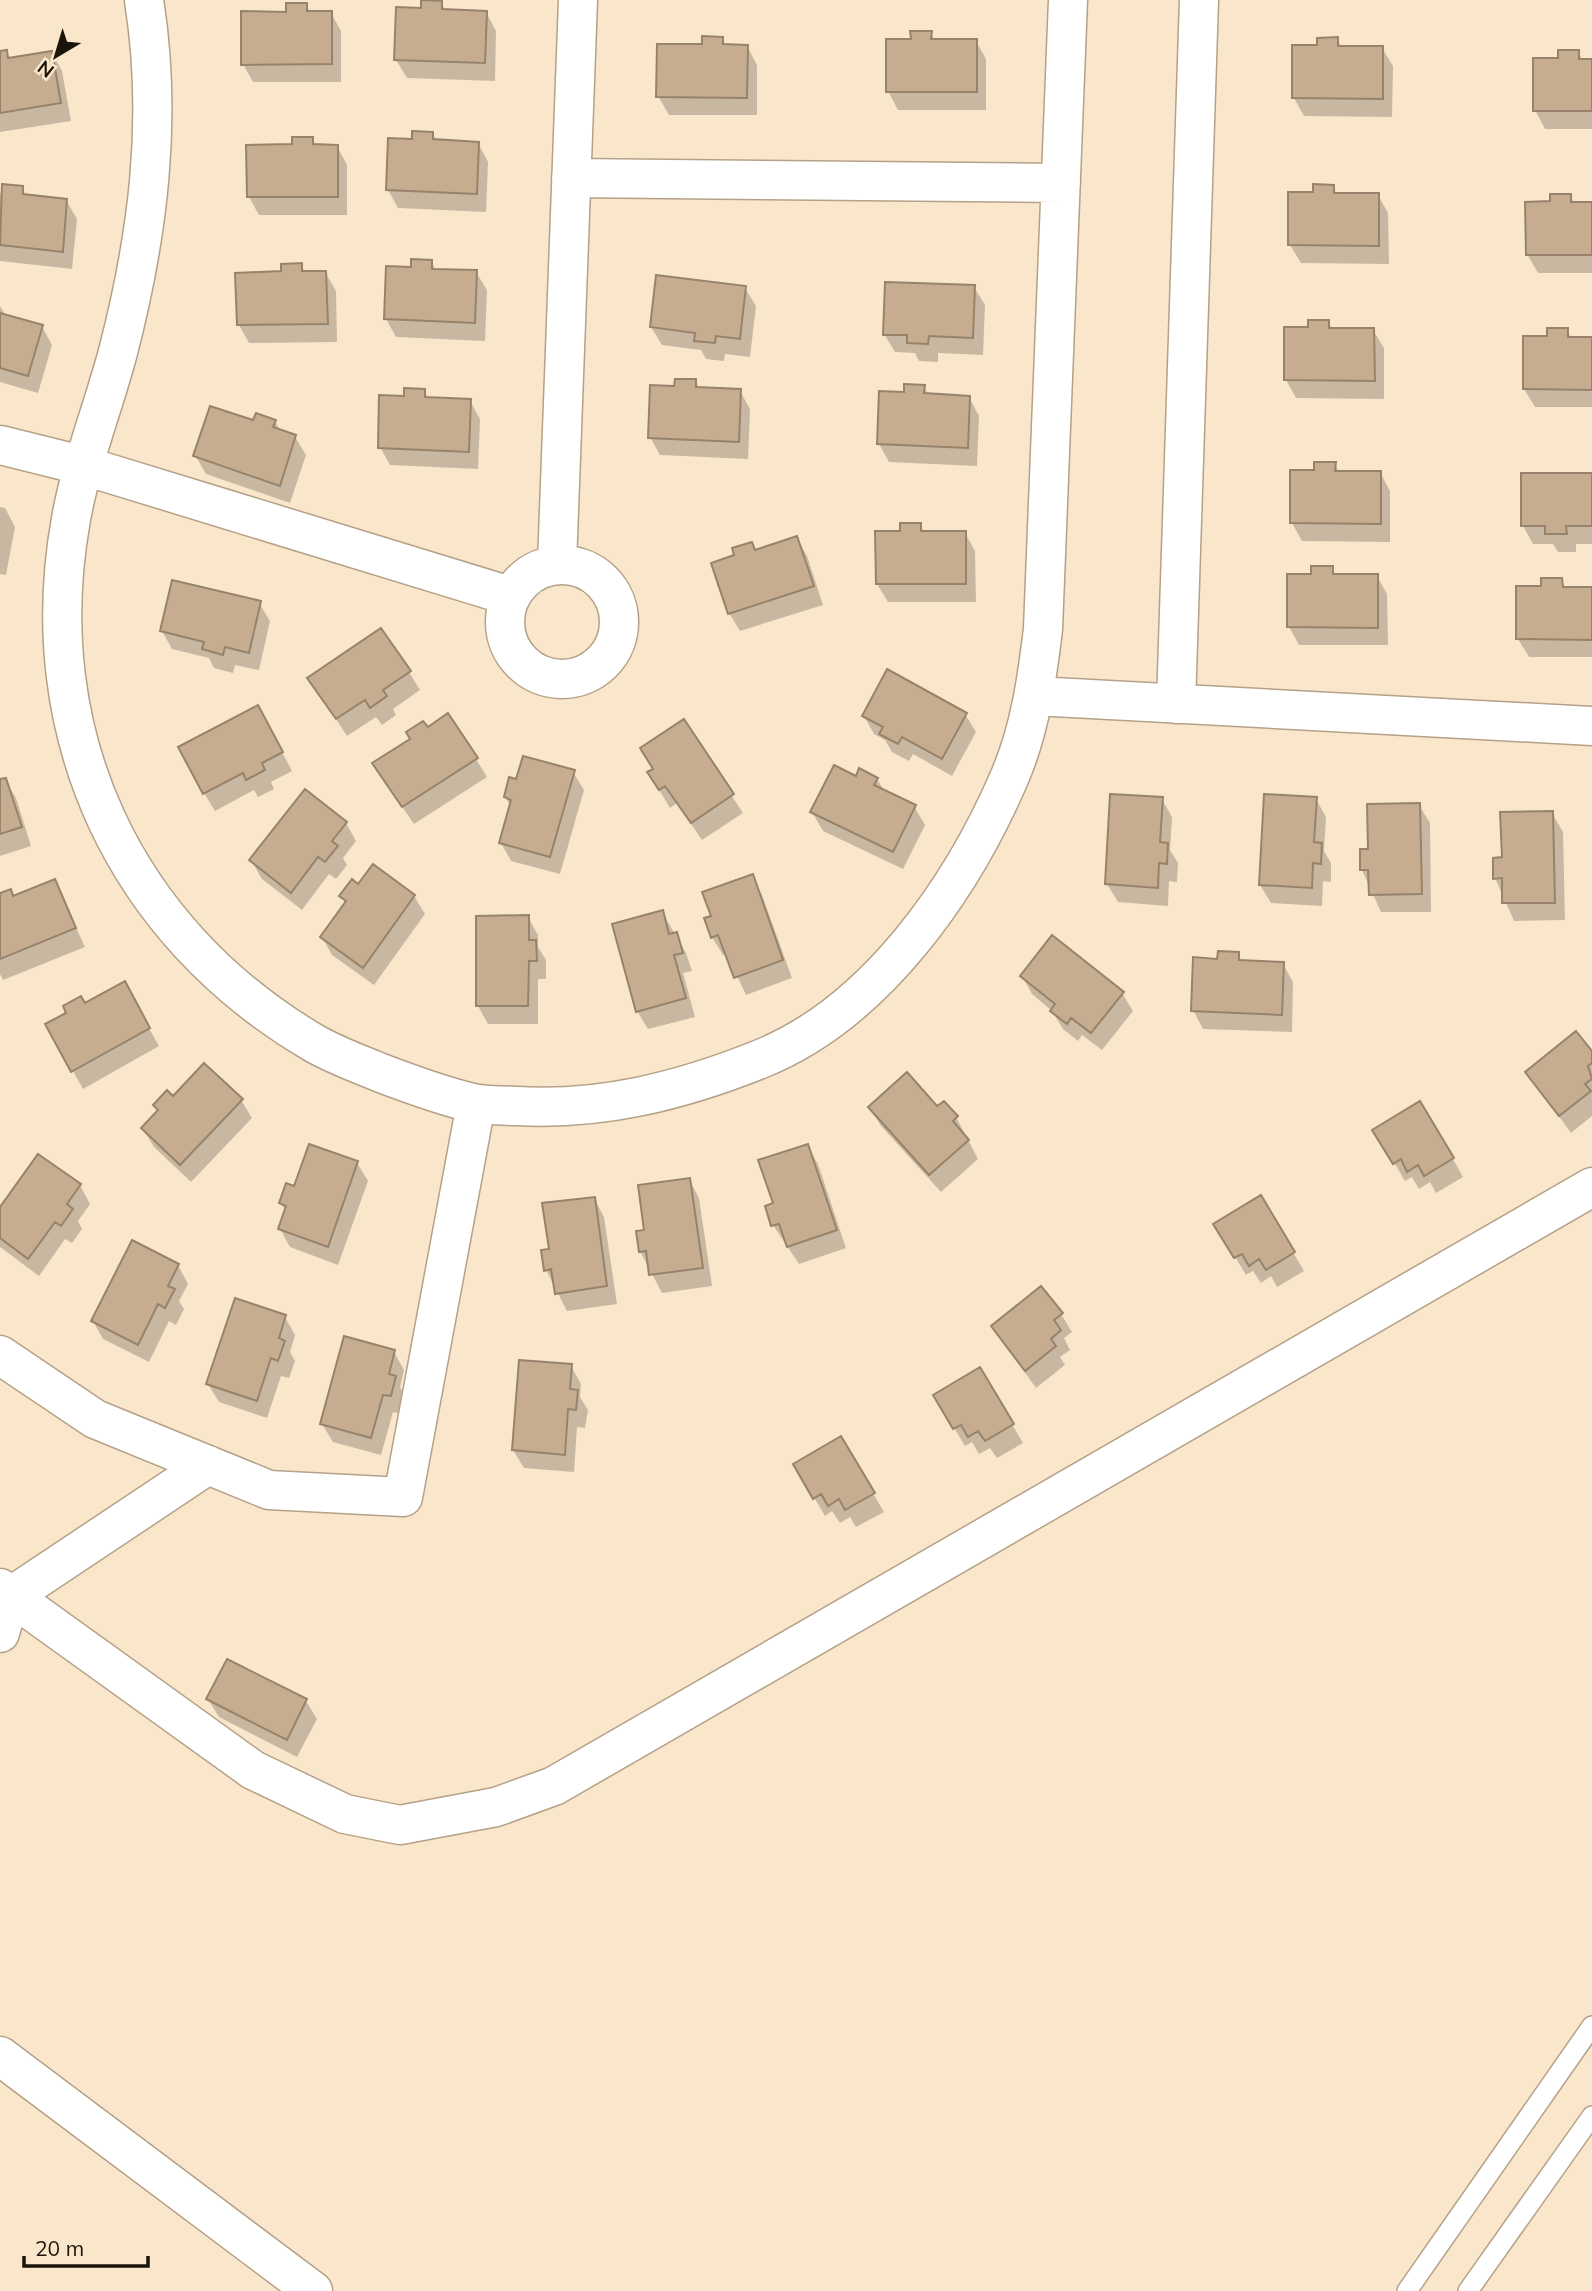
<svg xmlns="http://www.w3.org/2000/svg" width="1592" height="2291" font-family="Mulish,sans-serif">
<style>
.shadow{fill:#0003}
.building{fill:#c7ad8f;stroke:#97836b;stroke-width:2}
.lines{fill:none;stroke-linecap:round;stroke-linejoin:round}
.service-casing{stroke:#b4a187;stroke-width:22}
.minor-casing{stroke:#b4a187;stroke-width:41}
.service{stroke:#fff;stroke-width:19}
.minor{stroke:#fff;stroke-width:38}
</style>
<rect width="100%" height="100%" fill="#fae7cb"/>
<path class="shadow" d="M441,3l5,8 40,1 10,19 -1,50 -88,-3 -11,-18z
M306,5l5,8h20l10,18v51h-88l-10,-18 44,-50z
M931,33l4,8h41l10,18v51h-88l-10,-19 25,-50z
M722,38l4,8h21l10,19v50h-88l-11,-19 45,-50z
M1337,39l5,9h40l11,18 -1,51 -88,-1 -10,-18 24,-51z
M6,52l4,7 42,-6 10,18 9,50 -71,11v-79z
M1578,52l5,9 9,-1v69h-47l-10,-19 24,-50z
M432,133l5,8 41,2 10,19 -2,50 -88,-4 -10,-18 26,-50z
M312,138l4,8h21l10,19v50h-88l-10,-18 45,-51z
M1333,187l4,8h41l10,18 1,51 -88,-1 -11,-18 25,-51z
M22,188l5,9 39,3 11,19 -5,50 -72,-8v-68z
M1570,196l5,8h17v69h-54l-11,-19 25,-51z
M431,262l5,8 40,2 11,18 -2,51 -89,-4 -10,-18 27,-50z
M301,265l4,7h20l11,19 1,51 -88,1 -10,-18 43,-52z
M974,287l11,18 -2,50 -45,-2v9l-19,-1 -4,-8 -20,-1 -11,-18z
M745,288l11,18 -6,51 -25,-3 -1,7 -18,-2 -5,-9 -39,-5 -11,-18z
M0,306l6,10 36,10 10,19 -14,48 -38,-11z
M1328,322l5,8h40l11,18v51l-88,-1 -10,-18z
M1567,330l5,9h20v68h-57l-11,-18 25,-51z
M695,381l5,8 40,2 10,18 -2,50 -88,-4 -10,-18 26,-49z
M924,387l5,8 40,2 10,19 -2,50 -88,-4 -10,-18 27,-50z
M424,391l5,8 41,2 10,18 -2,50 -88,-4 -10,-18 26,-49z
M275,421l5,10 15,6 11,18 -16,48 -84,-29 -11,-19z
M1335,464l4,8h41l10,19v51l-88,-1 -10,-18z
M1592,475v69h-16v8h-18l-5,-8h-20l-10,-18z
M0,507l5,1 10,19 -9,48 -6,-1z
M920,525l5,8h40l10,18 1,51h-88l-11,-18 25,-51z
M797,538l10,18 16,49 -83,26 -11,-18z
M1332,568l4,8h41l10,18 1,51h-89l-10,-18 24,-51z
M1561,580l5,8 26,1v68h-63l-11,-18z
M259,603l11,18 -11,49 -24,-5 -2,8 -19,-5 -5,-10 -37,-9 -10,-18z
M409,672l11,18 -27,19 3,6 -14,10 -6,-8 -29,19 -38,-58z
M965,714l11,18 -24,44 -39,-22 -4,7 -17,-9 -7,-12 -11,-6 -10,-18z
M683,721l60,92 -41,27 -25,-37 -7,5 -21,-35 6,-3z
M268,725l24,46 -21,11 3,7 -16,8 -4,-7 -39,21 -11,-18z
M428,729l48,30 11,18 -73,47 -29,-42z
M573,772l11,18 -24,84 -49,-13 -10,-18 10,-36 -6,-10 12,-16z
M857,778l20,1 8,13 29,14 11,19 -22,44 -80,-38 -11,-19z
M5,780l11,18 15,48 -31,10v-75z
M1162,799l10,18 -2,33 8,13 -1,19 -8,-1 -1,25 -50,-4 -11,-18z
M1316,799l10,18 -2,34 7,12v19l-8,-1 -1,25 -51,-3 -11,-18z
M1419,805l11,18 1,89h-50l-19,-42 8,-20z
M1552,813l11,19 2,88 -51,1 -19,-43z
M346,823l10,18 -13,17 4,7 -11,14 -7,-5 -27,36 -40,-31 -11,-19z
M752,876l10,19 30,83 -46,17 -19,-41 -4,1 -11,-18 1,-20z
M55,882l30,65 -82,33 -3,-6v-79l14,3z
M358,886l56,10 11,18 -51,71 -42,-30 -10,-18 24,-33 -5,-8z
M662,912l24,41 6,18 -9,2 12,44 -47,12 -11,-18z
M528,917l10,18v12l8,13v19h-8v45h-50l-10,-18z
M1238,954l4,8 41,2 10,18 -1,50 -89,-3 -10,-19 26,-49z
M1022,976l100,17 11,18 -31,39 -20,-15 -4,6 -15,-12 -11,-18 -20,-17z
M124,984l35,62 -76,43 -36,-64z
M1592,1054v62l-21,17 -44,-61z
M173,1098l68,2 11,18 -61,64 -37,-35 -11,-18 16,-17 -4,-7z
M870,1108l86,9 22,42 -37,33 -60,-66z
M1375,1130l78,29 10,18 -27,16 -6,-11 -11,7 -7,-12 -7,4z
M807,1146l11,18 28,84 -47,16 -26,-39 2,-21z
M357,1163l11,18 -30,84 -48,-18 -10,-18 6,-17 -5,-9 14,-15z
M689,1179l10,19 13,88 -50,7 -22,-42 6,-20z
M80,1185l10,19 -12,17 4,8 -10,14 -7,-4 -26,37 -39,-29v-37z
M594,1198l10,19 13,87 -50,7 -21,-41 5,-20z
M1261,1198l43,73 -27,16 -6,-11 -10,7 -8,-12 -7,4 -30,-50z
M178,1265l10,19 -9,17 5,8 -8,16 -7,-4 -20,41 -46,-23 -10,-18z
M1061,1314l11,18 -8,6 6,12 -10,7 5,8 -29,23 -43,-61z
M285,1317l10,18 -5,17 5,9 -6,17 -8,-2 -14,42 -48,-16 -11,-18z
M394,1352l10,18 -4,17 5,9 -4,18 -8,-2 -12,43 -48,-13 -11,-18z
M571,1366l10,18 -1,13 8,13 -3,18 -8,-1 -3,45 -50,-4 -11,-18z
M980,1370l43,73 -26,15 -7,-10 -11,6 -7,-12 -7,4 -30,-50z
M840,1438l44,74 -28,15 -6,-10 -10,6 -8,-12 -7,5 -30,-51z
M208,1699l98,2 11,18 -20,38 -78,-40z"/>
<path class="building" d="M421,0l21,1v8l45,2 -2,52 -91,-3 2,-53 25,1z
M286,3h21v8h25v53l-91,1v-54l45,1z
M910,31h22l-1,8h46v53h-91v-53h25z
M702,36l21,1v7l25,1 -1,53 -91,-1 1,-53h45z
M1338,37v9h45v53l-91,-1v-53h25v-7z
M7,50l1,8 44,-7 9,52 -61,10v-62z
M1558,50h21v9h13v52h-59v-53h25z
M412,131l21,1v7l46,3 -2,52 -91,-4 2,-52 24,1z
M292,137h21v7l25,1v52h-91l-1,-52 46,-1z
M2,184l21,2v8l44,5 -4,53 -63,-7z
M1313,184l21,1v8h45v53l-91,-1v-53h25z
M1550,194h21v8h21v53h-66l-1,-53 25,-1z
M411,259l21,1v9l45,1 -2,53 -91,-4 2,-53 25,1z
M302,263v8h24l2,53 -91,1 -2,-52 46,-2v-7z
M656,275l90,11 -6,53 -24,-3 -1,7 -21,-2 1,-8 -45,-6z
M885,282l90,3 -2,53 -44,-2 -1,8 -21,-1v-8h-24z
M0,313l43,12 -15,51 -28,-8z
M1308,320h21v8h45l1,53 -91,-1v-53h24z
M1547,328h21v9h24v53l-69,-1v-53h24z
M675,379h21v8l45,2 -2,53 -91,-4 2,-53 24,1z
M904,384l21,1 -1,8 46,3 -2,52 -91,-4 2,-53 25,1z
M404,388l21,1v8l46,2 -2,53 -91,-4 1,-53 25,1z
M210,406l43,14 3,-7 20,7 -3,7 23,8 -16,51 -87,-30z
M1314,462h22l-1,9h46v53l-91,-1v-53h24z
M1521,473h71v53h-26l1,8h-22v-8h-24z
M900,523h21v8h45v53h-90l-1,-53h25z
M797,536l17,50 -86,28 -17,-51 23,-8 -2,-7 20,-6 3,8z
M1311,566h22v8h45v54l-91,-1v-53h24z
M1541,578h21l1,9h29v53l-76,-1v-53h25z
M172,580l89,21 -12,52 -24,-6 -2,8 -21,-6 2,-7 -44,-11z
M381,628l30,43 -28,19 4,6 -17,12 -5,-8 -29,19 -29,-41z
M887,669l80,44 -25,46 -40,-22 -4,7 -19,-10 4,-7 -21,-11z
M258,705l25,47 -21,11 3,7 -19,10 -3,-7 -40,21 -25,-47z
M448,713l30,45 -76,49 -30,-44 38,-24 -4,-7 17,-11 5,6z
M684,719l50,75 -43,29 -26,-37 -6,4 -12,-18 6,-3 -13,-21z
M523,756l52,14 -25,87 -51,-14 12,-43 -7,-3 5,-20 7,2z
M834,765l22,11 3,-8 19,10 -4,7 42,20 -23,47 -83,-40z
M6,778l16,49 -22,7v-55z
M305,789l42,33 -15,19 6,5 -13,16 -7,-5 -27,36 -42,-33z
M1110,794l53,3 -3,45 8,1 -1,21 -8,-1 -1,25 -53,-4z
M1264,794l53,3 -3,45 8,1 -1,21 -8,-1 -1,25 -53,-3z
M1420,803l2,91 -53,1 -1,-25h-8v-21h8l-1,-45z
M1553,811l2,92h-53v-25l-9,1v-21l9,-1 -2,-45z
M373,864l42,31 -52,73 -43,-31 26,-36 -7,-5 13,-17 6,5z
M753,874l30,86 -49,18 -16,-43 -7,3 -7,-20 7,-2 -9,-24z
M55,879l21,49 -76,31v-66l11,-4 2,7z
M663,910l6,24 8,-2 6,21 -9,2 12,43 -50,14 -24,-88z
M529,915v25h7l1,21h-8l-1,45h-52v-90z
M1052,935l72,57 -33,41 -20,-15 -4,6 -17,-13 5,-7 -35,-28z
M1218,951l21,1v8l45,2 -2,53 -91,-4 2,-54 24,2z
M125,981l25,47 -79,44 -26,-48 21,-11 -3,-7 18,-10 4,7z
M1576,1031l16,20v12l-4,3 4,13 -7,5 6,7 -32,25 -34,-44z
M204,1063l39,36 -63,66 -39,-37 17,-18 -5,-5 14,-15 6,6z
M907,1072l30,34 7,-5 14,15 -5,5 16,19 -40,35 -61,-68z
M1420,1101l34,57 -30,18 -6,-11 -11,7 -6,-13 -8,5 -21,-34z
M309,1144l49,17 -30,86 -50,-18 8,-23 -7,-3 7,-20 8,3z
M808,1144l29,86 -50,17 -8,-23 -8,2 -6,-20 8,-3 -15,-43z
M38,1154l43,30 -14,20 6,5 -12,17 -6,-4 -27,37 -28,-21v-31z
M690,1178l13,90 -54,7 -3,-24 -7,1 -3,-21 8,-1 -6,-45z
M1261,1195l34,57 -29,18 -7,-11 -10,7 -7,-12 -8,4 -21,-34z
M595,1197l12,89 -52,8 -4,-25 -7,2 -3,-21 8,-1 -7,-46z
M132,1240l47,24 -11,22 7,3 -10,19 -7,-4 -20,41 -47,-24z
M1041,1286l22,27 -9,7 7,10 -10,9 5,7 -31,25 -34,-45z
M235,1298l51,17 -7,23 6,3 -7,20 -7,-3 -14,43 -51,-17z
M344,1336l51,14 -6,24 7,2 -5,20 -8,-1 -12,43 -51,-14z
M519,1360l53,4 -2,25 8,1 -2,20 -8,-1 -3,46 -53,-5z
M980,1367l34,57 -29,17 -7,-10 -10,6 -7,-12 -8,4 -20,-34z
M841,1436l34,57 -30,17 -6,-11 -11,7 -7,-12 -8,5 -20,-35z
M227,1659l80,40 -20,41 -81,-41z"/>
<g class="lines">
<defs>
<path id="service" d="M1407,2291l185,-265
M1468,2291l124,-175"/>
<path id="minor" d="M144,0c19,120 4,236 -26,352 -15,56 -37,111 -47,167 -39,216 54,412 241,523 22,13 45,21 69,31 29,11 61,23 92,30 14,3 29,2 43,3 85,5 164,-15 242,-46 117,-46 204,-172 252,-284 20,-47 27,-97 33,-147l25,-629
M571,178l490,5
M0,445l85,21 425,130
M557,564l21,-564
M505 622a57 57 0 1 1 114 0a57 57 0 1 1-114 0Z
M1035,696l557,30
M1176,704l23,-704
M0,1355l95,64 174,71 134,7 73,-393
M0,1588l253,182 92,44 55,11 96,-18 58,-21 1038,-599
M0,1633l10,-36 198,-132
M0,2056l313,235"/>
</defs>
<use href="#service" class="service-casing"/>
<use href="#minor" class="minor-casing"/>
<use href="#service" class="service"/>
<use href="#minor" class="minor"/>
</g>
<g transform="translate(56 56) rotate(218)" stroke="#fae7cb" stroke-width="5" paint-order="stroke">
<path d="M0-5L12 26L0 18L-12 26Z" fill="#1b140b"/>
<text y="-10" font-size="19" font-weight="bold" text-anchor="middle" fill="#1b140b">N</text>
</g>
<path d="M24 2256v10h124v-10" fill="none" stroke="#1b140b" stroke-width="3.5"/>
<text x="35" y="2256" font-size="21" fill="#1b140b" stroke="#fae7cb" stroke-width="5" paint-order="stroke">20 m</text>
</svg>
